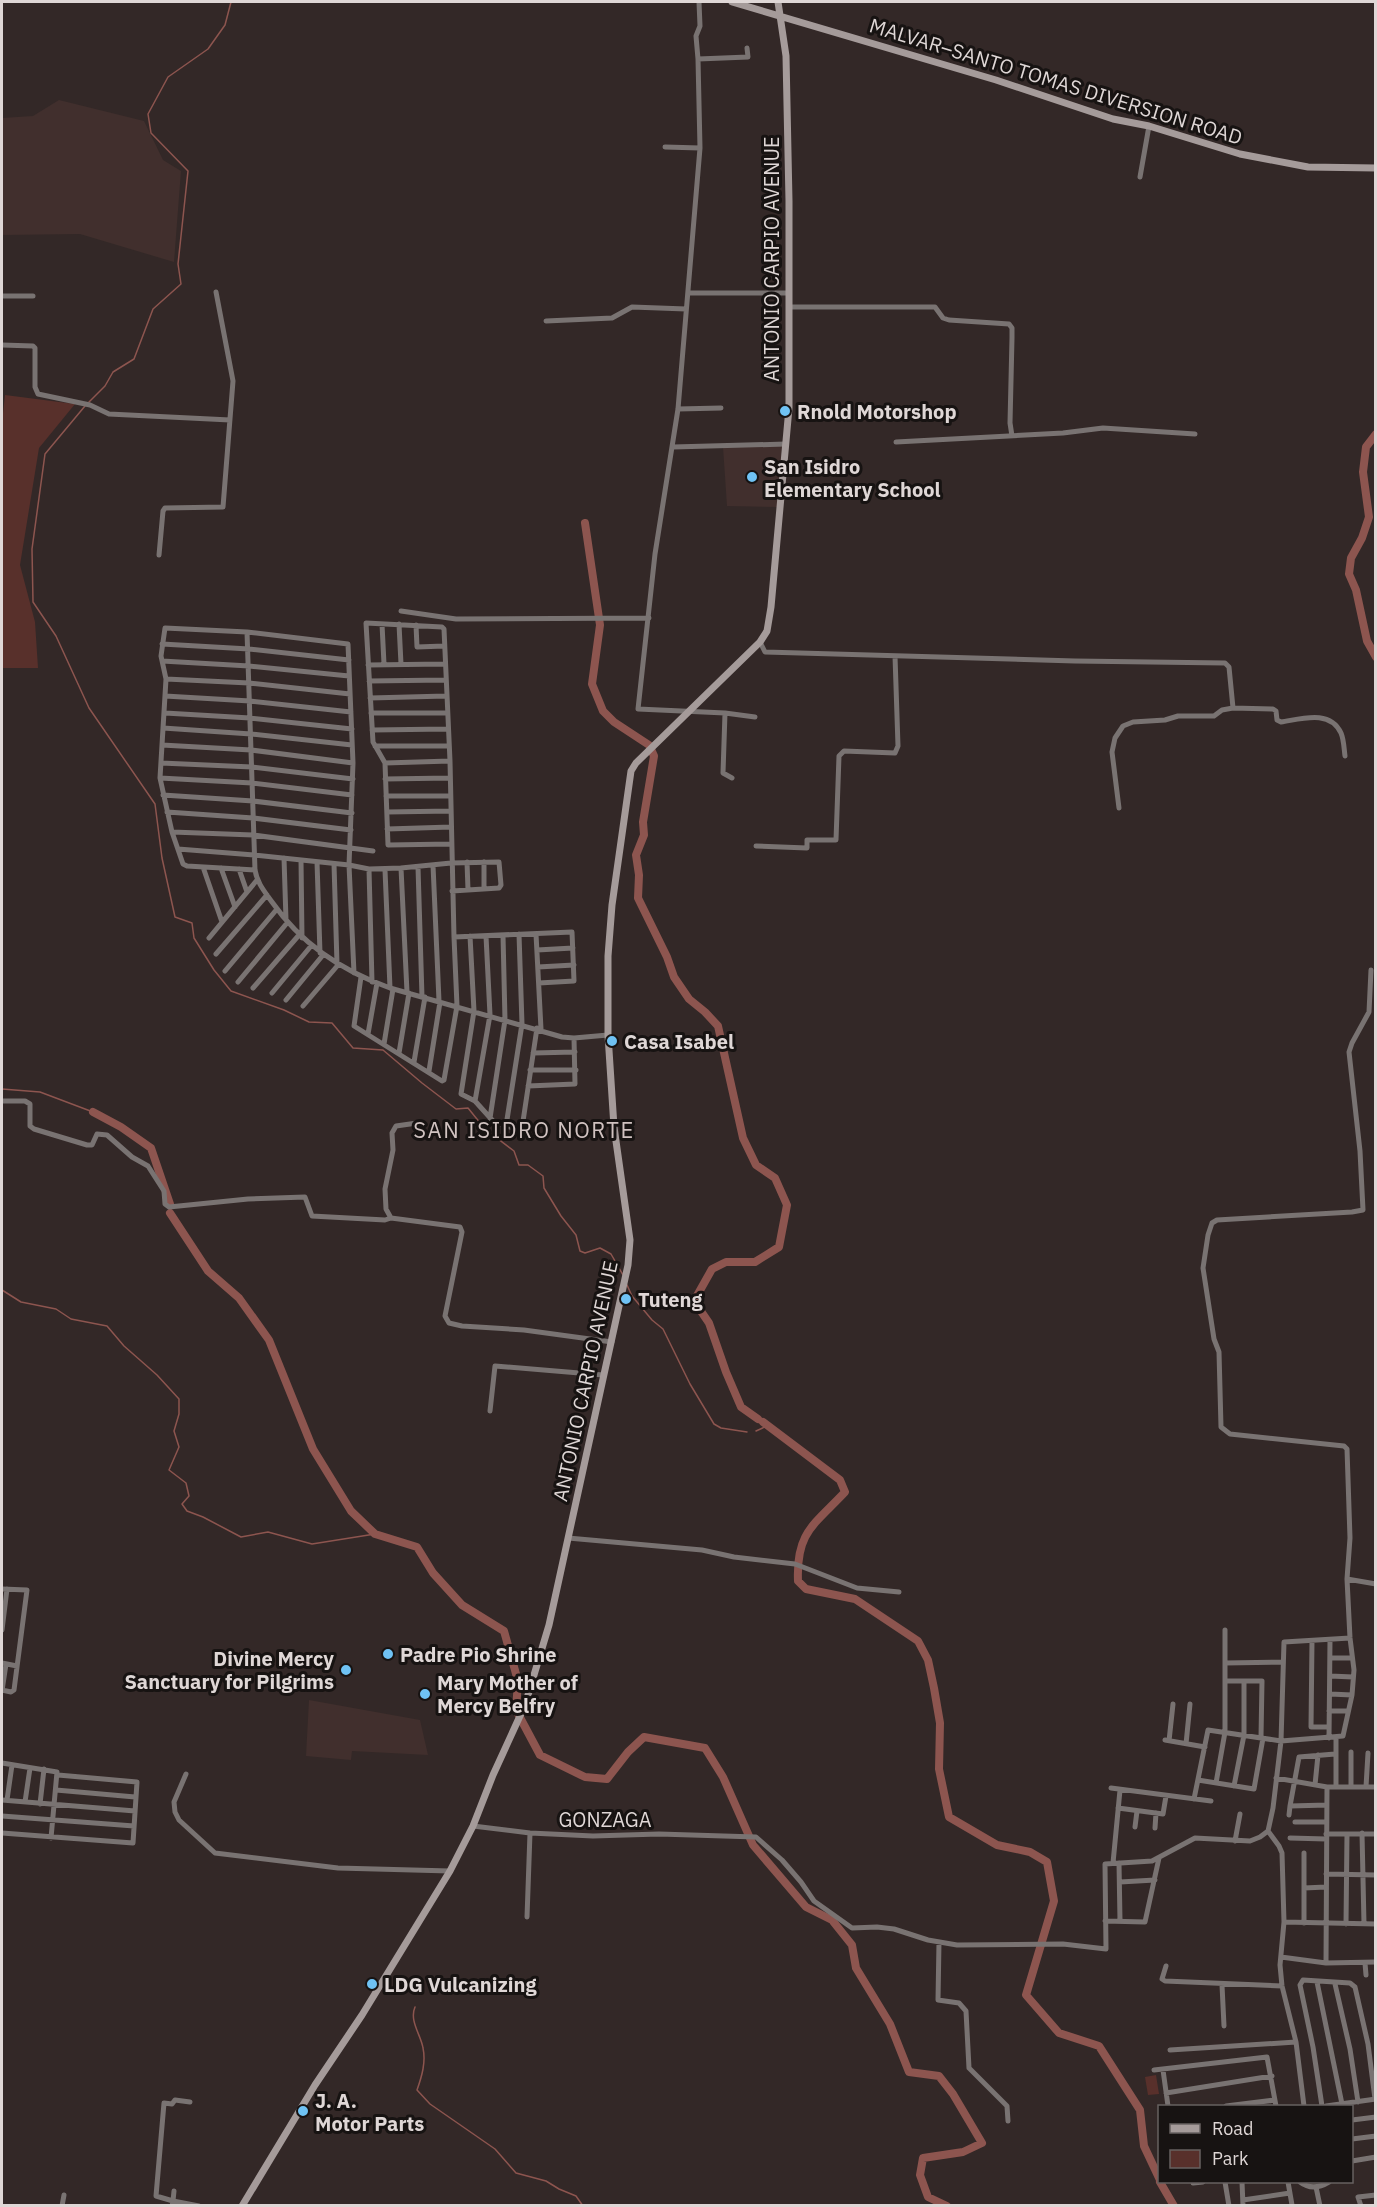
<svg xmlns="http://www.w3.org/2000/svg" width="1377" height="2207" font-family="'IBM Plex Sans',sans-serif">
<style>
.built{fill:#412f2d}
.green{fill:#58302b}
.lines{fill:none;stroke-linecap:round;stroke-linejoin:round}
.stream{stroke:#8d554f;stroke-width:1.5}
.river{stroke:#8d554f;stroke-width:8}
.street{stroke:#797372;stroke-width:5}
.secondary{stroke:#a59b9a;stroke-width:7}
.poi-dot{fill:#6fc2f4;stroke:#171312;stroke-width:2}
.labels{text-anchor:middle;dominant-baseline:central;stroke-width:6;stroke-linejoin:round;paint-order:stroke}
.street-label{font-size:20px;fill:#dfd7d6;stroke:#171312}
.poi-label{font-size:20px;font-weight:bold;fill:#dfd7d6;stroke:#171312;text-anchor:start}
.quarter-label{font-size:22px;letter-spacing:1.5px;fill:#d0c2c0;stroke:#171312}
</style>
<rect width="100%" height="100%" fill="#332827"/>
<path class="built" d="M59,100l85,21 19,39 18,11 -7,91 -94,-28 -78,1v-117l31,-2z
M782,446l-5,61 -50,-1 -4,-59z
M309,1700l111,20 8,35 -76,-4 -1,9 -45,-4z"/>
<path class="green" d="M5,395l70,9 -36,44 -19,117 15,57 3,46h-36v-246z
M1156,2075l3,19 -11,1 -3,-18z"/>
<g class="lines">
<path class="stream" d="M89,402l16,-16 8,-14 21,-13 19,-50 28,-25 -3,-20 10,-93 -37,-38 -3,-19 20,-37 40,-28 17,-24 6,-23
M85,406l-40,48 -13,95 1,53 23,34 33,72 66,96 7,54 13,59 17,6 2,15 20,32 17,21 53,19 25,12 23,1 21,25 30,2 39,33 34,26 12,-1 17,21 29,22 5,14h9l15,11 1,12 17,28 15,19 4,16 5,2 15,-5 11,6 12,21
M2,1089l38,3 53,20
M627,1285l5,11 20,24 11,9 27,55 24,40 7,4 26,4
M2,1290l19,12 35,7 15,10 36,7 17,20 33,29 22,24v15l-5,17 5,16 -10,23 17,13 3,13 -7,8 5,7 16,6 38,20 27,-5 44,12 63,-10
M756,1431l13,-6
M415,2007c-6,14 6,28 8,41 3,14 -1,28 -6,42l13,14 65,45 21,24 30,8 13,8 17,7 7,10"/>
<path class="river" d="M1376,434l-10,13 -3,25 6,45 -7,21 -11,20 -2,16 7,16 11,51 9,16
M585,523l15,102 -8,59 11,27 11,11 35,23 5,11 -11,66 1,13 -8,20 3,20 -1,23 29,59 7,20 15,22 16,13 13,14 25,112 13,27 19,13 12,27 -8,42 -24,15h-29l-14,7 -18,32 15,22 17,49 15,35 17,12
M93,1112l28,15 30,21 19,56
M170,1213l38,58 31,27 30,42 44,109 38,62 24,23 42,13 16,26 29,32 42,26 14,50 -2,29 24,45 45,22 22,2 21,-27 16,-15 61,11 18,29 30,68 53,62 26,13 20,25 4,23 34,56 19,48 30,4 14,18 29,49 -19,9 -40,6 -3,17 8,22 19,9
M763,1422l77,58 5,12c-31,33 -49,40 -47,89l8,8 49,10 63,42 10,19 6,28 6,35 -1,46 10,48 48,28 33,7 17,10 7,39 -28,94 33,38 40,13 41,64 4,36 16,34
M1160,2182l14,24"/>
<path class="street" d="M699,2l1,24 -4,10 2,23 2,89 -22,261 -23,145 -17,155 87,4 30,4
M698,59l50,-2 -1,-9
M665,147l35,1
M1140,177l9,-51
M688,293h101
M2,296h31
M789,307h146l8,11 6,2 60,4 3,4v10l-2,85 2,13
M546,321l66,-3 20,-11 54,2
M2,345l31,1 2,2v39l3,7 52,11 19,9 121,6
M678,409l43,-1
M896,442l167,-9 40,-5 92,6
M673,447l113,-3
M159,555l4,-44 2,-3 58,-1 10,-126 -17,-89
M401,611l55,8 193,-1
M382,624l2,40
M399,624l2,40
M416,625l1,22 27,-1
M247,632l-82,-4 -4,28 5,23 -6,99 12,54 11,32 4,2 68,4
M760,642l5,10 310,9 150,2 4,4 4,41 40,1 3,2 1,9 4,2c20,-3 49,-13 60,11 3,7 3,16 4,23
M162,644l87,5 100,11
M162,661l87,5 100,10
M368,665l76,-1
M166,679l83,4 101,11
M369,681l76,-1
M165,696l85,5 101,11
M370,698l76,-2
M165,713l85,5 102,11
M371,713h76
M725,713l-2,60 9,5
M163,728l88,6 101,11
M372,730l76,-1
M162,745l89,5 102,13
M375,746h74
M161,763l91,4 101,12
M385,763l65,-2
M160,778l92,5 100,12
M385,779l65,-1
M163,795l90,6 99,12
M386,796h64
M1119,808l-7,-56 3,-14 8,-12 10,-4 32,-2 13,-4h36l8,-6 11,-2
M167,812l86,6 98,12
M387,812l64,-1
M387,829l64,-2
M172,832l81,3 120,16
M451,844l-63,1 -3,-82 -12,-21 -7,-119 76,4 2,2 6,132 4,176
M756,846l51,2v-8h29l3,-84 5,-5 51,2 3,-7 -3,-90
M178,849l76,6 95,10 5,108
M284,858l2,62
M301,860l1,78
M317,862l3,91
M467,862l1,28
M484,862v27
M334,864l3,100
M433,865l6,136
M203,867l19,55
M418,867l4,130
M221,868l14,39
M401,868l50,-5 48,-1 2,23 -2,3 -47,3
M239,869l8,23
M369,869l32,-1 6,124
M385,870l5,118
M536,934l5,95
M470,936l4,75 -13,83 14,7 18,20 25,9 4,-2 15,-100
M209,938l48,-58
M537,950l36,-2
M216,954l51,-59
M538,967l36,-2
M225,971l52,-62
M361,977l-7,49 88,55 2,-1 13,-74 -3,-69 118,-5 2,49 -35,2
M238,982l49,-59
M372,982l-3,-113 -20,-4 4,-102 -5,-119 -101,-12 8,238c2,13 10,22 17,32 30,43 70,69 118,86l172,49 12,1 34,-3
M253,988l46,-53
M272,993l39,-47
M286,1000l37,-45
M303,1006l35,-41
M368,1034l9,-51
M384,1044l9,-55
M399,1053l10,-60
M533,1053l42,-1
M414,1062l11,-65
M530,1070h46
M429,1071l11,-69
M528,1086l47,-2 -1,-46
M2,1101h23l5,3v22l4,3 53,16h5l5,-11 10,1 25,22 16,9 16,25 1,13 4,3 79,-8 57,-2 7,19 73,4 6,-2 69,9 2,5 -17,84 4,7 13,3 62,4 88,12
M475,1101l15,-86 -4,-79
M490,1118l15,-98 -2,-85
M506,1126l16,-102 -3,-90
M391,1218l-5,-9 -1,-20 8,-39 -1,-17 4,-7 21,-3
M490,1411l5,-45 108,9
M568,1538l134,12 32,7 61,7 62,24 42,4
M1347,1579l29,5
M2,1589l25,1 -13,100 -3,2 -9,-2
M2,1630l5,-41
M1312,1641l-1,86h18
M1330,1658h21
M2,1663l15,3
M1225,1663l58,-1
M1330,1676l23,1
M1225,1681h37l-1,56
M2,1691l4,-27
M1330,1694l22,1
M1329,1711h19
M1329,1738l1,-98
M1336,1738v49
M1165,1740l40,7
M1169,1741l4,-37
M1186,1744l4,-40
M2,1763l55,9 -6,66
M186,1774l-12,28 1,10 4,8 36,33 123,15 112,3
M1276,1778l51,9h49
M1198,1780l56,9 9,-51
M1216,1783l9,-51v-102
M1315,1785l3,-30
M1234,1786l10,-51v-54
M1351,1787v-35
M1366,1787l2,-34
M1111,1788l100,13
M56,1790l79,7
M1194,1799l14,-69 73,11 62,-5 9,-41 2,-25 -4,-32 -3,-59 3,-41 -3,-89 -3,-3 -114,-12 -9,-7 -2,-75 -5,-13 -11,-71 5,-33 4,-12 5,-3 135,-8 11,-2 -3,-59 -11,-99 3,-9 17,-31 2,-42
M2,1800l133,11
M7,1800l5,-35
M25,1802l5,-34
M40,1804l4,-35
M1327,1805l-37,1 9,-49 36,-3
M1118,1808l45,6 3,-18
M1289,1815l1,-9
M2,1816l132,10
M1295,1822h31
M473,1826l57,7 63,3 66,-2 97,3 26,23 19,22 13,19 38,27 25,-1 17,2 34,11 29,5 106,-1 43,5 -1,-85 47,-3 43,-23 55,3 10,-4 8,-6 5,-23 8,-67 3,-99 66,-4
M1135,1827l2,-16
M1155,1828l1,-15
M1268,1831l11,15 3,7 2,69 -4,43 2,21 14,56 8,64
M2,1833l131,10 4,-61 -79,-7
M1362,1833l2,91
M1326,1834h50
M1290,1838l36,1
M1235,1841l5,-27
M1113,1863l7,-73
M1119,1863l1,58
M1326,1874l50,1
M1120,1882l35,-2
M1304,1888l22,-1
M527,1917l3,-84
M1105,1921l40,1 14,-64
M1284,1922l92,2
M1304,1923v-70
M1346,1924l1,-90
M939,1942l-1,58 21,3 7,8 3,57 38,38 1,15
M1281,1957l45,6 50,-1
M1326,1963l1,-176
M1365,1963l1,12
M1166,1966l-4,13 3,2 117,5
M1317,1982l25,122
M1335,1984l15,65 8,53
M1222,1985l2,41
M1170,2050l126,-8
M1154,2070l113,-13 9,49
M1163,2070l5,36
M1166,2093l106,-17
M1226,2106l49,-6
M1322,2106l-9,-59 -13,-62 3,-5 47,3 5,4 13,57 7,55
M1326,2106l50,-7
M1352,2120l24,-3
M1352,2139l24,-3
M1352,2161l24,-4
M1225,2182l4,24
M1242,2182l1,24
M1288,2182l4,23
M1300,2182c9,7 19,6 29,0
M1193,2183l10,-1
M1316,2187l4,19
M174,2191l-1,10 26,5
M1243,2200l47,-7
M62,2206l2,-11
M172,2206l1,-5 -17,-5 8,-93 8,1 3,-4 15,2
M1361,2206l-3,-9 18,-2"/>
<path class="secondary" d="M732,2l264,78 117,39 36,7 91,28 68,13 68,1
M242,2206l73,-121 47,-70 88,-144 23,-45 20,-51 32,-70 24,-80 79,-360 2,-25 -16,-113 -6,-92v-79l4,-51 19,-134 5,-8 124,-121 7,-11 4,-24 18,-199v-207l-3,-145 -8,-54"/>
</g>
<g class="poi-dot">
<circle cx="785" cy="411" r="6"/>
<circle cx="752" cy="477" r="6"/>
<circle cx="612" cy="1041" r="6"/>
<circle cx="626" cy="1299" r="6"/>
<circle cx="388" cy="1654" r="6"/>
<circle cx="346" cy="1670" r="6"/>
<circle cx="425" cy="1694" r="6"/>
<circle cx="372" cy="1984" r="6"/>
<circle cx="303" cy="2111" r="6"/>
</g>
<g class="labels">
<g class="street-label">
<text transform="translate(1056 81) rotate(17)">MALVAR–SANTO TOMAS DIVERSION ROAD</text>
<text transform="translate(771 259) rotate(-90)">ANTONIO CARPIO AVENUE</text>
<text transform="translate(585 1381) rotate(-78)">ANTONIO CARPIO AVENUE</text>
<text x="605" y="1819">GONZAGA</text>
</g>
<g class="poi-label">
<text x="797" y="411">Rnold Motorshop</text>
<text x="764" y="466">San Isidro<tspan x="764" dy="23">Elementary School</tspan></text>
<text x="624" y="1041">Casa Isabel</text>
<text x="638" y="1299">Tuteng</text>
<text x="400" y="1654">Padre Pio Shrine</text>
<text x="334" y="1658" text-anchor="end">Divine Mercy<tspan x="334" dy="23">Sanctuary for Pilgrims</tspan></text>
<text x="437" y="1682">Mary Mother of<tspan x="437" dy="23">Mercy Belfry</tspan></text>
<text x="384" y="1984">LDG Vulcanizing</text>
<text x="315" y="2100">J. A.<tspan x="315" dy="23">Motor Parts</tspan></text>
</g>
<g class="quarter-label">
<text x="524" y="1129">SAN ISIDRO NORTE</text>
</g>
</g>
<rect width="1377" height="2207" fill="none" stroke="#dfd7d6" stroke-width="6"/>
<rect x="1158" y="2105" width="195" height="78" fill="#171312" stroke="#676160" stroke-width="1.5"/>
<rect x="1170" y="2124" width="30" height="9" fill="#a59b9a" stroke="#676160" stroke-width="1.5"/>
<text x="1212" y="2135" font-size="18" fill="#dfd7d6">Road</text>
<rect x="1170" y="2150" width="30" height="18" fill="#58302b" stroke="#676160" stroke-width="1.5"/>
<text x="1212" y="2165" font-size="18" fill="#dfd7d6">Park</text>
</svg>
